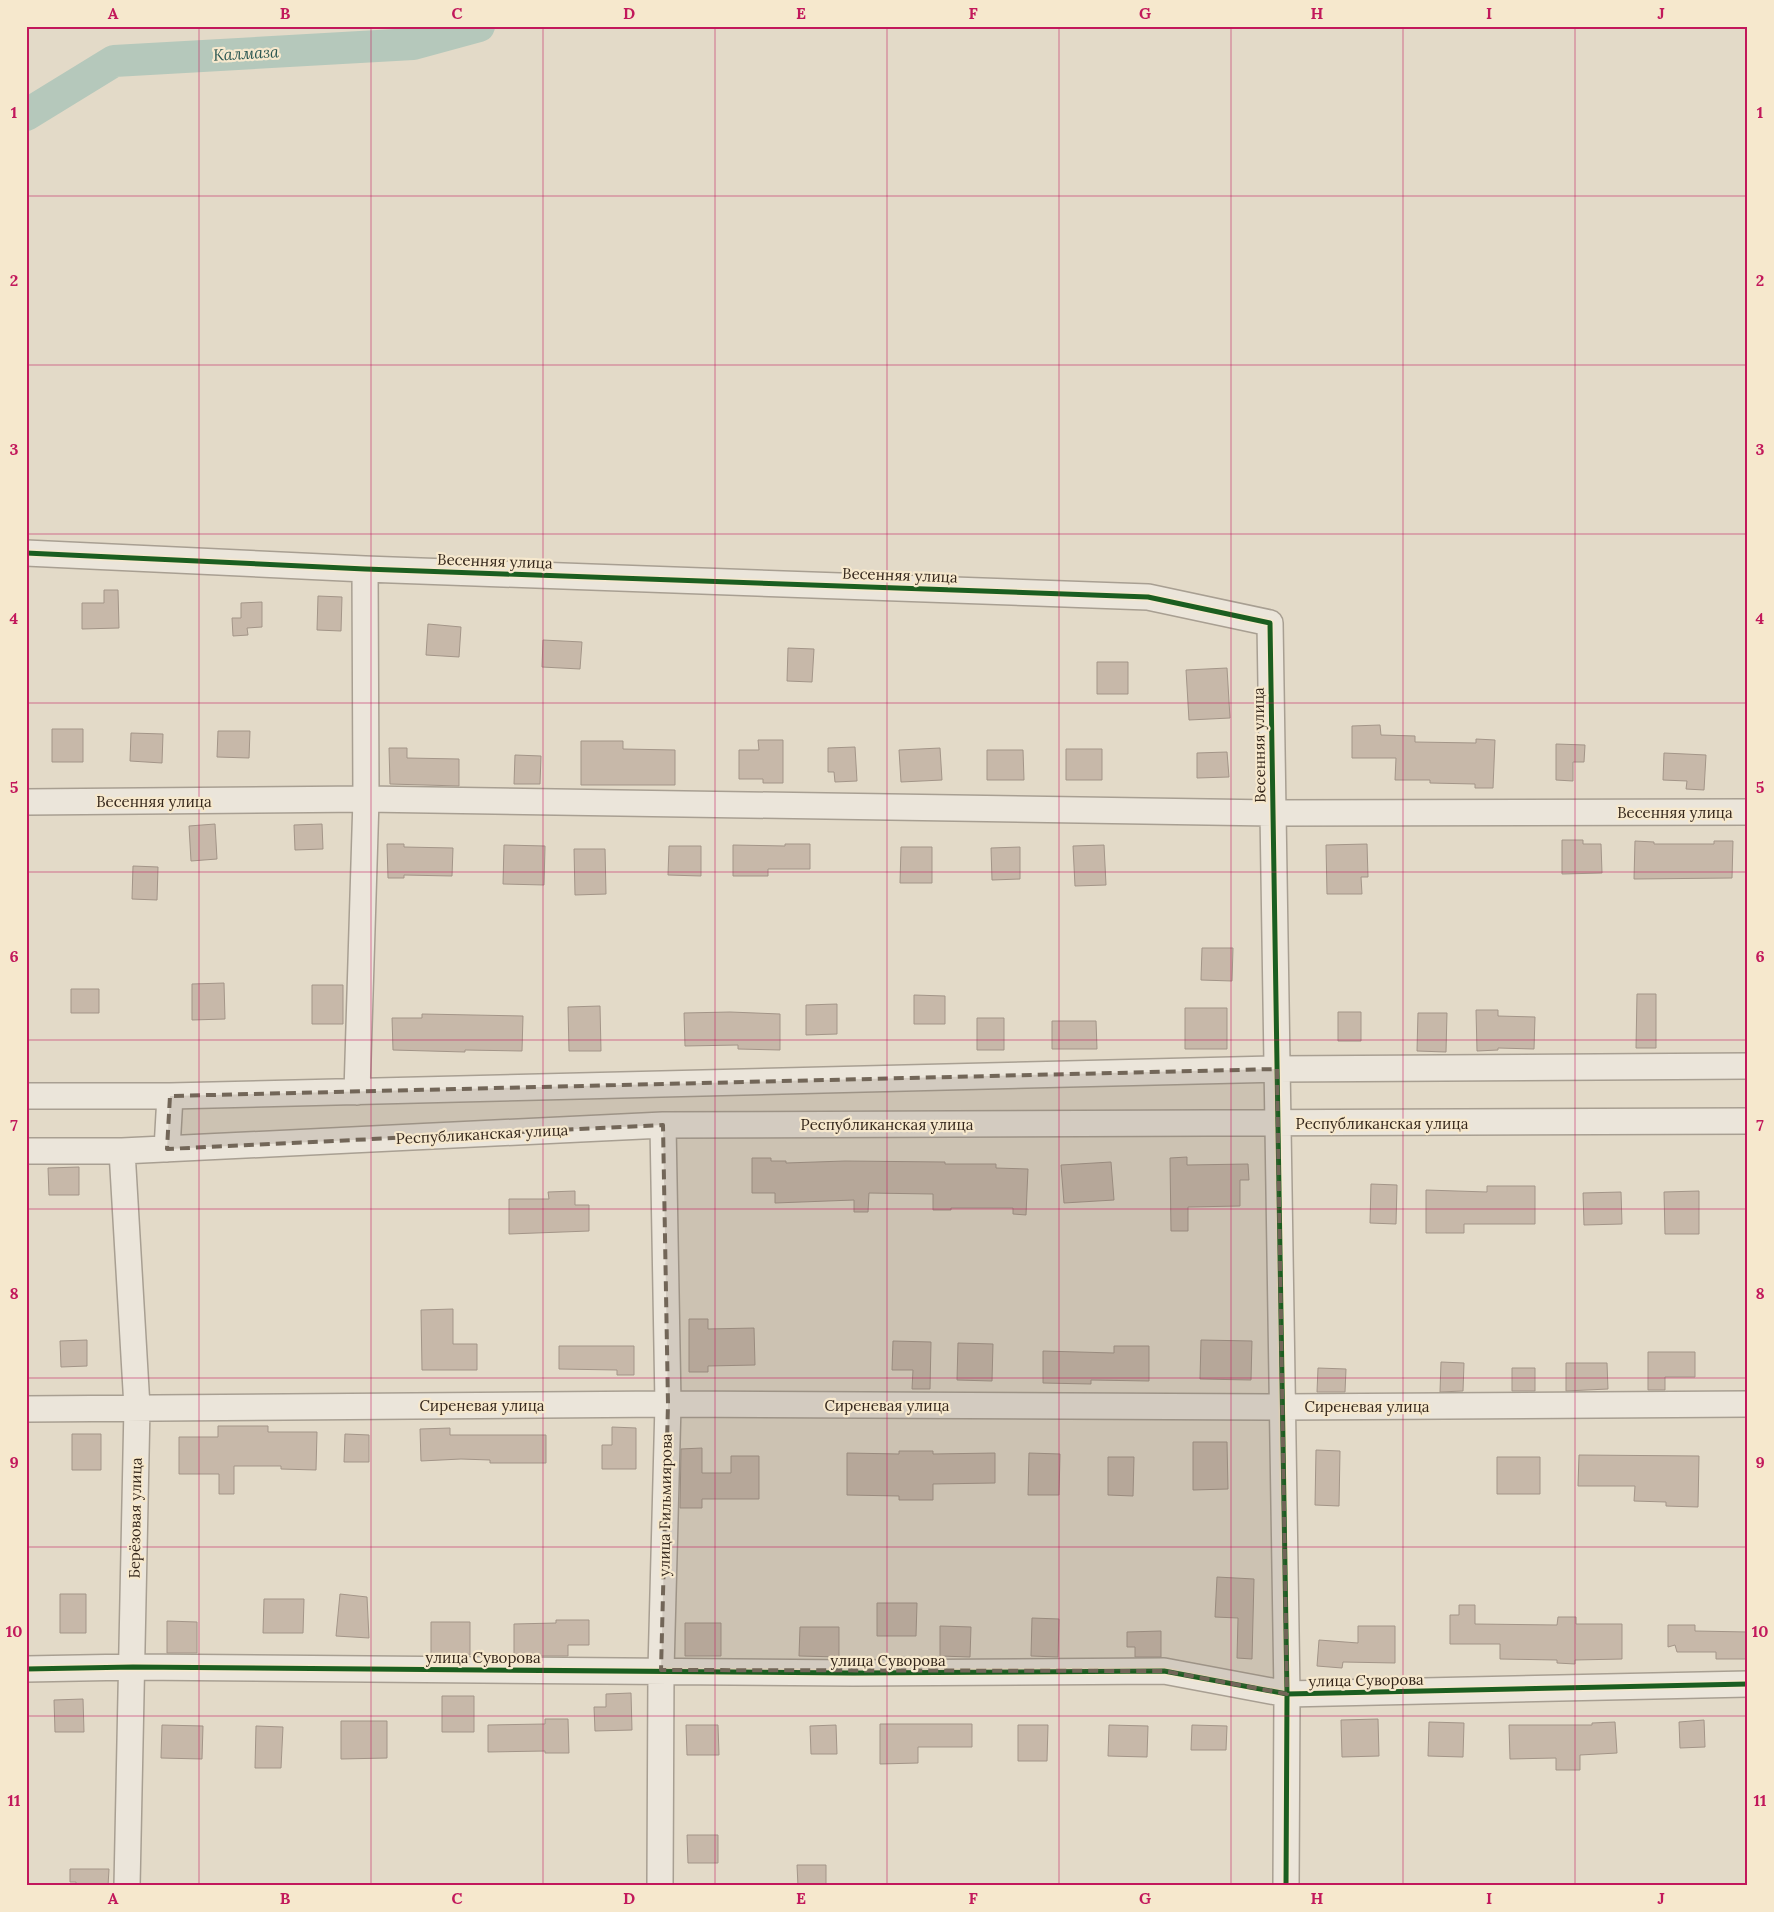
<svg xmlns="http://www.w3.org/2000/svg" width="1774" height="1912" font-family="Lora,serif">
<style>
.lines{fill:none;stroke-linecap:round;stroke-linejoin:round}
.river{stroke:#b5c8bb;stroke-width:32}
.building{fill:#c7b8a9;stroke:#a39588}
.minor-casing{stroke:#a89f92;stroke-width:28}
.minor{stroke:#ebe5da;stroke-width:25}
.cycleway-casing{stroke:#f6e8cd;stroke-width:8}
.cycleway{stroke:#1b5e20;stroke-width:5}
.marked{fill:#726658;fill-opacity:0.2;stroke:#726658;stroke-width:4;stroke-dasharray:10 6;stroke-linejoin:round}
.grid{fill:none;stroke:#c2185b;stroke-width:1;stroke-opacity:0.55}
.labels{text-anchor:middle;dominant-baseline:central;stroke-width:4.5;stroke-linejoin:round;paint-order:stroke}
.street-label{font-size:15px;fill:#35271b;stroke:#f6e8cd}
.water-label{font-size:16px;font-style:italic;fill:#2a5651;stroke:#f6e8cd}
.neatline{fill:none;stroke:#c2185b;stroke-width:2}
.grid-label{font-size:16px;text-anchor:middle;font-weight:bold;fill:#c2185b}
</style>
<rect width="100%" height="100%" fill="#e3dac8"/>
<g class="lines">
<path class="river" d="M26,115l88,-54 299,-17 66,-18"/>
</g>
<path class="building" d="M104,590h14l1,38 -37,1v-26h22z
M318,596l24,1 -1,34 -24,-1z
M262,602v25l-15,1 1,7 -15,1 -1,-18h9v-15z
M428,624l33,3 -2,30 -33,-2z
M543,640l39,2 -2,27 -38,-2z
M788,648l26,1 -2,33 -25,-1z
M1097,662h31v32h-31z
M1227,668l3,50 -41,2 -3,-50z
M1380,725l1,10 34,1v6l61,1v-4l19,1 -2,48h-18v-4l-45,-1v-3h-35l1,-22h-44v-32z
M52,729h31v33h-31z
M218,731h32l-1,27 -32,-1z
M131,733l32,1 -1,29 -32,-2z
M758,740h25v43h-20v-4h-24v-29h20z
M581,741h42v8l52,1v35h-94z
M1556,744l29,1 -1,17h-11v19l-17,-1z
M855,747l2,34 -22,1 -1,-10h-6v-24z
M389,748h18v10l52,1v27l-69,-2z
M940,748l2,32 -41,2 -2,-32z
M1066,749h36v31h-36z
M987,750h36l1,30h-37z
M1227,752l2,25 -32,1v-25z
M1664,753l42,2 -2,35 -18,-1 1,-8 -24,-1z
M515,755l26,1 -1,28h-26z
M215,824l2,35 -26,2 -2,-35z
M322,824l1,25 -28,1 -1,-25z
M1562,840h21v4h18l1,29 -40,1z
M1635,841l19,1v2h60v-3h19l-1,37 -98,1z
M387,844h17v3l49,1 -1,28 -48,-1v3h-16z
M785,844h25v25h-42v7h-35v-31l52,1z
M1367,844l1,33h-7l1,17h-35l-1,-49z
M504,845l41,1 -1,39 -41,-1z
M1104,845l2,40 -31,1 -2,-40z
M669,846h32v30l-33,-1z
M901,847h31v36h-32z
M1020,847v32l-28,1 -1,-32z
M574,849h31l1,45 -31,1z
M133,866l25,1 -1,33 -25,-1z
M1202,948h31l-1,33 -31,-1z
M224,983l1,36 -33,1v-36z
M312,985h31v39h-31z
M71,989h28v24h-28z
M1637,994h19v54h-20z
M914,995l31,1v28h-31z
M837,1004v30l-31,1v-30z
M600,1006l1,45h-32l-1,-44z
M1185,1008h42v41h-42z
M1476,1010h22v6l37,1 -1,32 -36,-1v2l-21,1z
M730,1012l50,2v36l-42,-1v-4l-53,1 -1,-33z
M1338,1012h23v29h-23z
M1418,1013h29l-1,39 -29,-1z
M422,1014l101,2 -1,35 -57,-1v2l-72,-2 -1,-32h30z
M977,1018h27v32h-27z
M1052,1021h44l1,28h-45z
M1187,1157v8l61,-1 1,16h-9v26l-52,1v24h-17l-1,-73z
M752,1158h19v3h15v2l59,-2 100,1v2h51v4l32,1 -2,46 -13,-1v-6h-62v2h-18v-16l-64,-1 -1,19h-14v-12l-79,3v-10h-23z
M1111,1162l3,38 -50,3 -3,-38z
M79,1167v28h-30l-1,-27z
M1371,1184l26,1 -1,39 -26,-1z
M1487,1186h48v38h-71v9h-38v-43l61,2z
M575,1191v14h14v26l-80,3v-35h40l-1,-7z
M1699,1191v43h-34l-1,-42z
M1621,1192l1,32 -38,1 -1,-32z
M453,1309v35h24v26h-55l-1,-60z
M689,1319h19v10l46,-1 1,37 -47,1v6h-19z
M87,1340v26l-26,1 -1,-26z
M1201,1340l51,1 -1,39 -51,-1z
M893,1341l38,1 -1,47h-18l1,-19h-21z
M958,1343l35,1 -1,37 -35,-1z
M559,1346h75v29h-17v-5l-58,-1z
M1114,1346h35v35l-58,-1v4l-48,-1v-32l71,2z
M1648,1352h47v25h-30v13h-17z
M1441,1362l23,1 -1,28 -23,1z
M1566,1363h41l1,26 -42,2z
M1318,1368l28,1 -1,23h-28z
M1512,1368h23v23h-23z
M218,1426h50v6h49l-1,38 -35,-1v-3h-47v28h-15v-20h-40v-37h39z
M612,1427l24,1v41h-34v-24h10z
M450,1428v7h96v28h-56v-3l-29,-1 -40,2 -1,-32z
M72,1434h29v36h-29z
M345,1434l24,1v27h-25z
M1193,1442h34l1,47 -35,1z
M702,1448v25h29v-17h28v43h-57v9h-22l1,-59z
M1316,1450l24,1 -1,55 -24,-1z
M899,1451h34v3l62,-1v30l-62,1v16h-34v-4l-52,-1v-42l52,1z
M1029,1453l31,1 -1,41h-31z
M1579,1455l120,1 -1,51 -32,-1v-4l-32,-1 1,-15h-57z
M1108,1457h26l-1,39 -25,-1z
M1497,1457h43v37h-43z
M1217,1577l37,2 -2,80 -15,-1 1,-40 -23,-1z
M60,1594h26v39h-26z
M340,1594l27,3 2,41 -33,-2z
M264,1599h40l-1,34h-40z
M877,1603h40l-1,33h-39z
M1459,1605h16v19l82,1 1,-8h18v7h46v35l-47,1v4l-18,-1v-3l-57,-1v-15h-50v-29h9z
M1032,1618l27,1 -1,38 -27,-1z
M556,1620h33v25h-21v11h-54v-32l42,-1z
M167,1621l30,1v31h-30z
M431,1622h39v33h-39z
M685,1623h36v33h-36z
M1668,1625h27v6l53,1v27h-32v-7h-39l-2,-7 -7,2z
M940,1626l31,1 -1,30 -30,-1z
M1358,1626h37v37l-52,-1 -1,6 -25,-2 2,-26 39,3z
M800,1627h39v30l-40,-1z
M1161,1631v26h-26v-10h-8v-15z
M631,1693l1,37 -37,1 -1,-24h12v-13z
M442,1696h32v36h-32z
M83,1699l1,33h-29l-1,-32z
M545,1719h23l1,34h-24v-2l-57,1v-27l57,-1z
M1378,1719l1,37 -37,1 -1,-37z
M1704,1720l1,27 -25,1 -1,-26z
M341,1721h46v37l-46,1z
M1429,1722l35,1 -1,34 -35,-1z
M1615,1722l2,31 -37,2v15h-24v-12l-46,1 -1,-34h83v-2z
M880,1724h92v23h-54v16l-38,1z
M162,1725l41,1 -1,33 -41,-1z
M686,1725h32l1,30h-32z
M836,1725l1,29h-26l-1,-28z
M1018,1725h30l-1,36h-29z
M1109,1725l39,1 -1,31 -39,-1z
M1192,1725l35,1 -1,24h-35z
M256,1726l27,1 -2,41h-26z
M687,1835h31v28h-30z
M797,1865h29v21h-28z
M70,1869h39l-1,17h-32v-4h-6z"/>
<g class="lines">
<defs>
<path id="minor" d="M26,553l339,16 783,28 122,26 17,1071 -1,192
M26,802l340,-3 906,14 476,-1
M357,1092l9,-293 -1,-230
M26,1096h144l1107,-27 471,-3
M167,1149l3,-53
M26,1151h96l541,-26 1085,-4
M122,1151l15,256 -10,479
M26,1409l642,-5 615,3 465,-3
M26,1669l107,-2 720,6 311,-2 123,23 461,-10
M660,1886l1,-216 7,-266 -5,-279"/>
</defs>
<use href="#minor" class="minor-casing"/>
<use href="#minor" class="minor"/>
<defs>
<path id="cycleway" d="M26,553l339,16 783,28 122,26 17,1071 -1,192
M26,1669l107,-2 720,6 311,-2 123,23 461,-10"/>
</defs>
<use href="#cycleway" class="cycleway-casing"/>
<use href="#cycleway" class="cycleway"/>
</g>
<path class="marked" d="M1277,1069l10,625 -123,-23 -503,-1 7,-266 -5,-279 -496,24 3,-53z"/>
<path class="grid" d="M199,26v1860M371,26v1860M543,26v1860M715,26v1860M887,26v1860M1059,26v1860M1231,26v1860M1403,26v1860M1575,26v1860M26,196h1722M26,365h1722M26,534h1722M26,703h1722M26,872h1722M26,1040h1722M26,1209h1722M26,1378h1722M26,1547h1722M26,1716h1722"/>
<g class="labels">
<g class="street-label">
<text transform="translate(495 561) rotate(2)">Весенняя улица</text>
<text transform="translate(900 575) rotate(2)">Весенняя улица</text>
<text transform="translate(1259 745) rotate(-91)">Весенняя улица</text>
<text x="154" y="801">Весенняя улица</text>
<text x="1675" y="812">Весенняя улица</text>
<text x="1382" y="1123">Республиканская улица</text>
<text x="887" y="1124">Республиканская улица</text>
<text transform="translate(482 1134) rotate(-3)">Республиканская улица</text>
<text x="482" y="1405">Сиреневая улица</text>
<text x="887" y="1405">Сиреневая улица</text>
<text x="1367" y="1406">Сиреневая улица</text>
<text transform="translate(665 1505) rotate(-89)">улица Гильмиярова</text>
<text transform="translate(135 1518) rotate(-89)">Берёзовая улица</text>
<text x="483" y="1657">улица Суворова</text>
<text x="888" y="1660">улица Суворова</text>
<text transform="translate(1366 1680) rotate(-1)">улица Суворова</text>
</g>
<g class="water-label">
<text transform="translate(246 53) rotate(-3)">Калмаза</text>
</g>
</g>
<rect width="1774" height="1912" fill="none" stroke="#f6e8cd" stroke-width="55"/>
<rect x="28" y="28" width="1718" height="1856" class="neatline"/>
<g class="grid-label">
<text x="113" y="19">A</text>
<text x="285" y="19">B</text>
<text x="457" y="19">C</text>
<text x="629" y="19">D</text>
<text x="801" y="19">E</text>
<text x="973" y="19">F</text>
<text x="1145" y="19">G</text>
<text x="1317" y="19">H</text>
<text x="1489" y="19">I</text>
<text x="1661" y="19">J</text>
<text x="14" y="118">1</text>
<text x="1760" y="118">1</text>
<text x="14" y="286">2</text>
<text x="1760" y="286">2</text>
<text x="14" y="455">3</text>
<text x="1760" y="455">3</text>
<text x="14" y="624">4</text>
<text x="1760" y="624">4</text>
<text x="14" y="793">5</text>
<text x="1760" y="793">5</text>
<text x="14" y="962">6</text>
<text x="1760" y="962">6</text>
<text x="14" y="1131">7</text>
<text x="1760" y="1131">7</text>
<text x="14" y="1299">8</text>
<text x="1760" y="1299">8</text>
<text x="14" y="1468">9</text>
<text x="1760" y="1468">9</text>
<text x="14" y="1637">10</text>
<text x="1760" y="1637">10</text>
<text x="14" y="1806">11</text>
<text x="1760" y="1806">11</text>
<text x="113" y="1904">A</text>
<text x="285" y="1904">B</text>
<text x="457" y="1904">C</text>
<text x="629" y="1904">D</text>
<text x="801" y="1904">E</text>
<text x="973" y="1904">F</text>
<text x="1145" y="1904">G</text>
<text x="1317" y="1904">H</text>
<text x="1489" y="1904">I</text>
<text x="1661" y="1904">J</text>
</g>
</svg>
